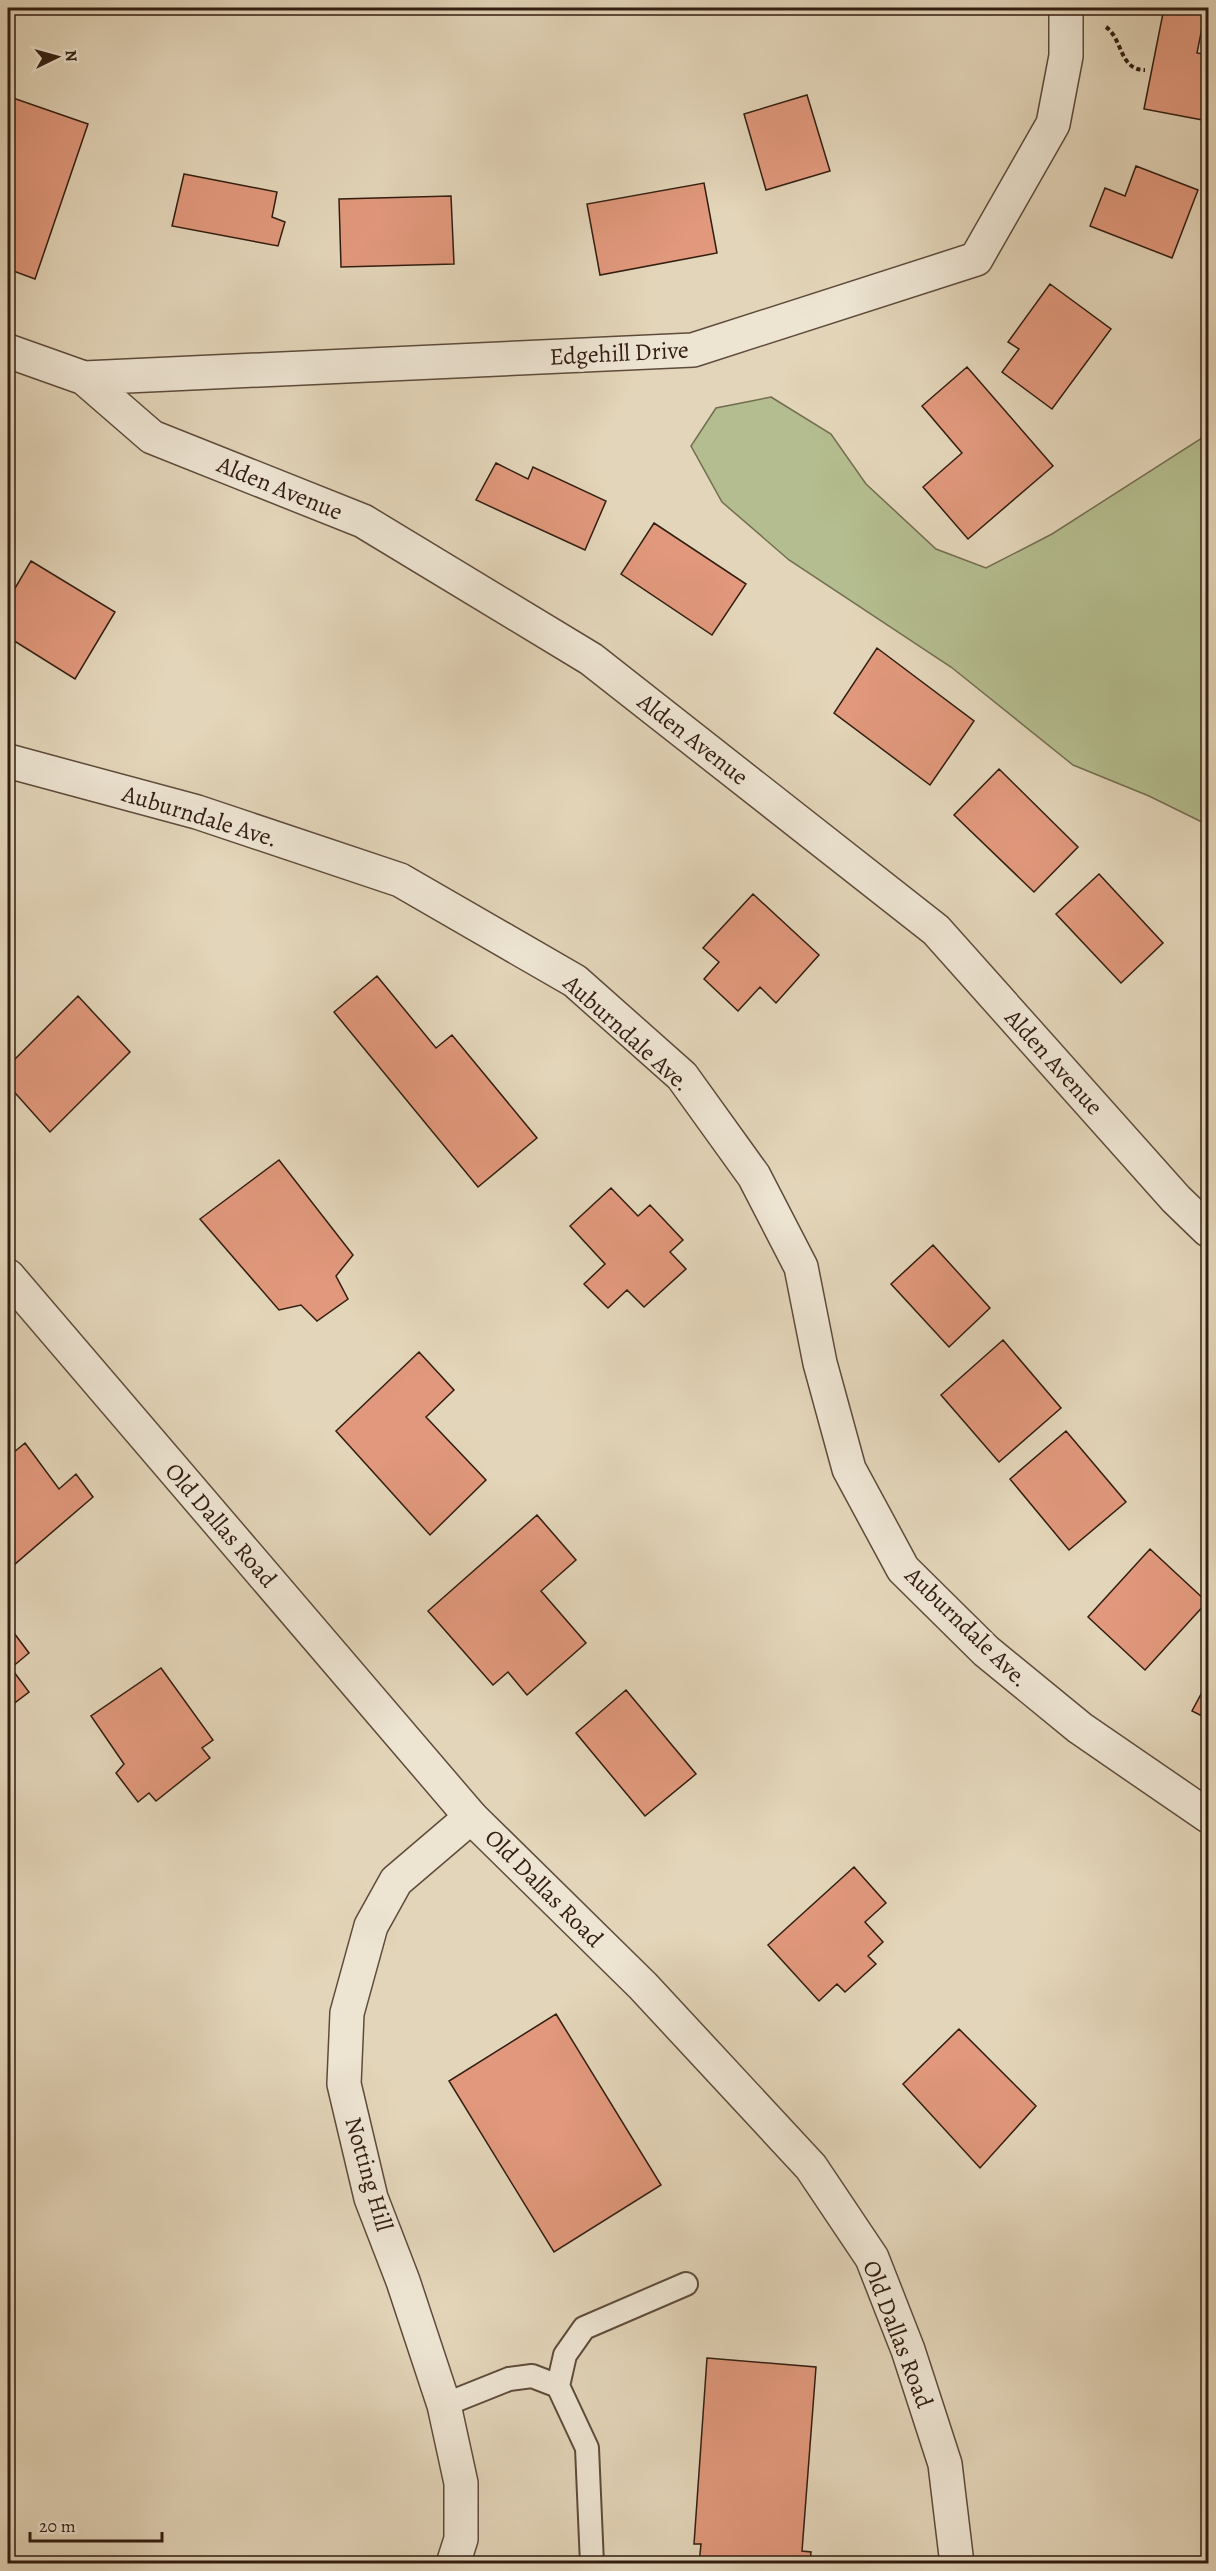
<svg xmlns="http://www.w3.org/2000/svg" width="1216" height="2571" font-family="Alegreya,serif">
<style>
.green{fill:#b4bd8f;stroke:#736d50;stroke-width:1.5}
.building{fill:#e1987c;stroke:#321d11;stroke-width:1.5}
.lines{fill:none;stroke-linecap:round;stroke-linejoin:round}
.service-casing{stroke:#5e4b3b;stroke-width:26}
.minor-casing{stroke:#5e4b3b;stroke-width:36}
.tertiary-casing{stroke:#5e4b3b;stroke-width:36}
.path{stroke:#321d11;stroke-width:4;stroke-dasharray:4.5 3;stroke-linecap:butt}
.service{stroke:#ede4d2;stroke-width:22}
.minor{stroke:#ede4d2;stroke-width:33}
.tertiary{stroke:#ede4d2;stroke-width:33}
.labels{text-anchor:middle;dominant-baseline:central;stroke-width:6;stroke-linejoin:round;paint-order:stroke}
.street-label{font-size:24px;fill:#321d11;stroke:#ede4d2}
</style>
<rect width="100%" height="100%" fill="#e3d5b9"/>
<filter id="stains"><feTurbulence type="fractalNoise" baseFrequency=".00333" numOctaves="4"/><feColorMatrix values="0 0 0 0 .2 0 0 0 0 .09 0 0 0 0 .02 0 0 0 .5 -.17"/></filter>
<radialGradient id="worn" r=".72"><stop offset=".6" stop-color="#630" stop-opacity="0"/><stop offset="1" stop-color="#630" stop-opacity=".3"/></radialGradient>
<path class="green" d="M771,397l60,37 35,50 70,65 50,19 66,-34 156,-100v391l-59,-29 -76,-31 -122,-98 -162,-107 -67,-58 -31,-56 25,-38z"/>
<path class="building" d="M1164,8h42l-9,45 11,2v66l-64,-12z
M807,95l23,76 -64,19 -22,-76z
M13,98l75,26 -53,155 -27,-10v-156z
M1136,166l62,24 -26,68 -82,-32 15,-38 20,8z
M184,174l93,18 -5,25 13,5 -7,24 -106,-20z
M704,183l13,70 -117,22 -13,-71z
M451,196l3,68 -113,3 -2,-68z
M1050,284l61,45 -59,80 -50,-37 17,-23 -11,-7z
M967,367l86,99 -85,73 -45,-52 39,-34 -40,-47z
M496,463l32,16 5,-12 73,34 -21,49 -109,-50z
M654,523l92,61 -34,51 -91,-61z
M31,561l84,51 -40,67 -67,-42v-37z
M877,648l97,73 -44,64 -96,-72z
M999,769l79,78 -44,45 -80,-77z
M1099,874l64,69 -42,40 -65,-69z
M753,894l66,61 -43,48 -16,-16 -22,24 -34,-32 15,-17 -16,-14z
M377,976l59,72 16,-13 85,103 -59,49 -144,-175z
M78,996l52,56 -80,80 -42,-47v-19z
M279,1160l74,95 -17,21 12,23 -31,22 -16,-16 -22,5 -79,-91z
M611,1188l27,28 12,-11 33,35 -13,12 16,17 -42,38 -17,-17 -19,18 -24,-24 21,-20 -35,-38z
M933,1245l57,63 -41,39 -58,-63z
M1003,1340l58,68 -62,54 -58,-67z
M419,1352l35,38 -28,27 60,63 -56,55 -94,-104z
M1066,1431l60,71 -57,48 -59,-71z
M25,1443l34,46 17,-15 17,23 -85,73v-113z
M537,1515l39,45 -35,31 45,52 -59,52 -19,-23 -15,13 -65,-74z
M1150,1549l57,53 -62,68 -57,-53z
M8,1625l21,28 -18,15 18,24 -21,16z
M161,1668l52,72 -11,8 8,10 -54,43 -7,-8 -11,9 -22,-29 8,-9 -33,-48z
M1208,1681v38l-16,-8z
M626,1690l70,84 -51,42 -69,-83z
M854,1867l32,36 -21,19 18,20 -15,14 8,8 -31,28 -8,-8 -18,17 -51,-56z
M556,2014l105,171 -107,67 -105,-171z
M959,2029l77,77 -56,62 -77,-84z
M707,2358l109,9 -14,184 9,1 -1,12h-111l2,-20h-7z"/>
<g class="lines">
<defs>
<path id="service" d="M558,2386l29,62 5,116
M444,2405l65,-26 23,-3 26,10 7,-31 19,-27 102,-44"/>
<path id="minor" d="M8,351l76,27 609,-28 283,-91 77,-135 13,-68v-48
M84,378l68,59 211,84 228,138 345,271 240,269 32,31
M8,761l189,51 203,68 175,101 107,95 72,100 47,91 19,96 29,106 54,100 83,82 94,77 128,88
M453,2564l8,-25v-56l-17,-78 -41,-124 -32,-83 -27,-114 3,-71 24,-87 25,-45 75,-64"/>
<path id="tertiary" d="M8,1276l463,541 172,169 168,181 61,91 36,92 37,114 12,100"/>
</defs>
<use href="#service" class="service-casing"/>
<use href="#minor" class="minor-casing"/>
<use href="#tertiary" class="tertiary-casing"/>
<path class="path" d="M1106,27c17,12 13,43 39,43"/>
<use href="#service" class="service"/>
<use href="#minor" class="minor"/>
<use href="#tertiary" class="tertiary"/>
</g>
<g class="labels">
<g class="street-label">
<text transform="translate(619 353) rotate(-3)">Edgehill Drive</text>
<text transform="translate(280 488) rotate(22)">Alden Avenue</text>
<text transform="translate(693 739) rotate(38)">Alden Avenue</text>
<text transform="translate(200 816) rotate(17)">Auburndale Ave.</text>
<text transform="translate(627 1033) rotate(42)">Auburndale Ave.</text>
<text transform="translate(1054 1062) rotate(48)">Alden Avenue</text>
<text transform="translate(221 1525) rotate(49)">Old Dallas Road</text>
<text transform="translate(967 1627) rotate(44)">Auburndale Ave.</text>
<text transform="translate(544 1888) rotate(45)">Old Dallas Road</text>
<text transform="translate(369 2174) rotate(74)">Notting Hill</text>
<text transform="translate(898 2334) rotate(69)">Old Dallas Road</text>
</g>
</g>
<rect width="1216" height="2571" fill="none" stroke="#e3d5b9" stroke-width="30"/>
<rect x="9" y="9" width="1198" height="2553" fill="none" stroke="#321d11" stroke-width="3"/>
<rect x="15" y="15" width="1186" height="2541" fill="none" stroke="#321d11" stroke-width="1.5"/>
<g transform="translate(57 57) rotate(85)" stroke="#ede4d2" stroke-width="4.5" paint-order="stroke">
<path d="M0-4.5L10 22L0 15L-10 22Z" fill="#321d11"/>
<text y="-9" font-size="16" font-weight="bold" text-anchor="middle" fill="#321d11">N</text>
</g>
<path d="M30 2532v9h132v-9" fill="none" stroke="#321d11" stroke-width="3"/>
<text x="39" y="2532" font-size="18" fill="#321d11" stroke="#ede4d2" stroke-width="4.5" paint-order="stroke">20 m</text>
<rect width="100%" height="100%" filter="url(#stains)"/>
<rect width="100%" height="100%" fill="url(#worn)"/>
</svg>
